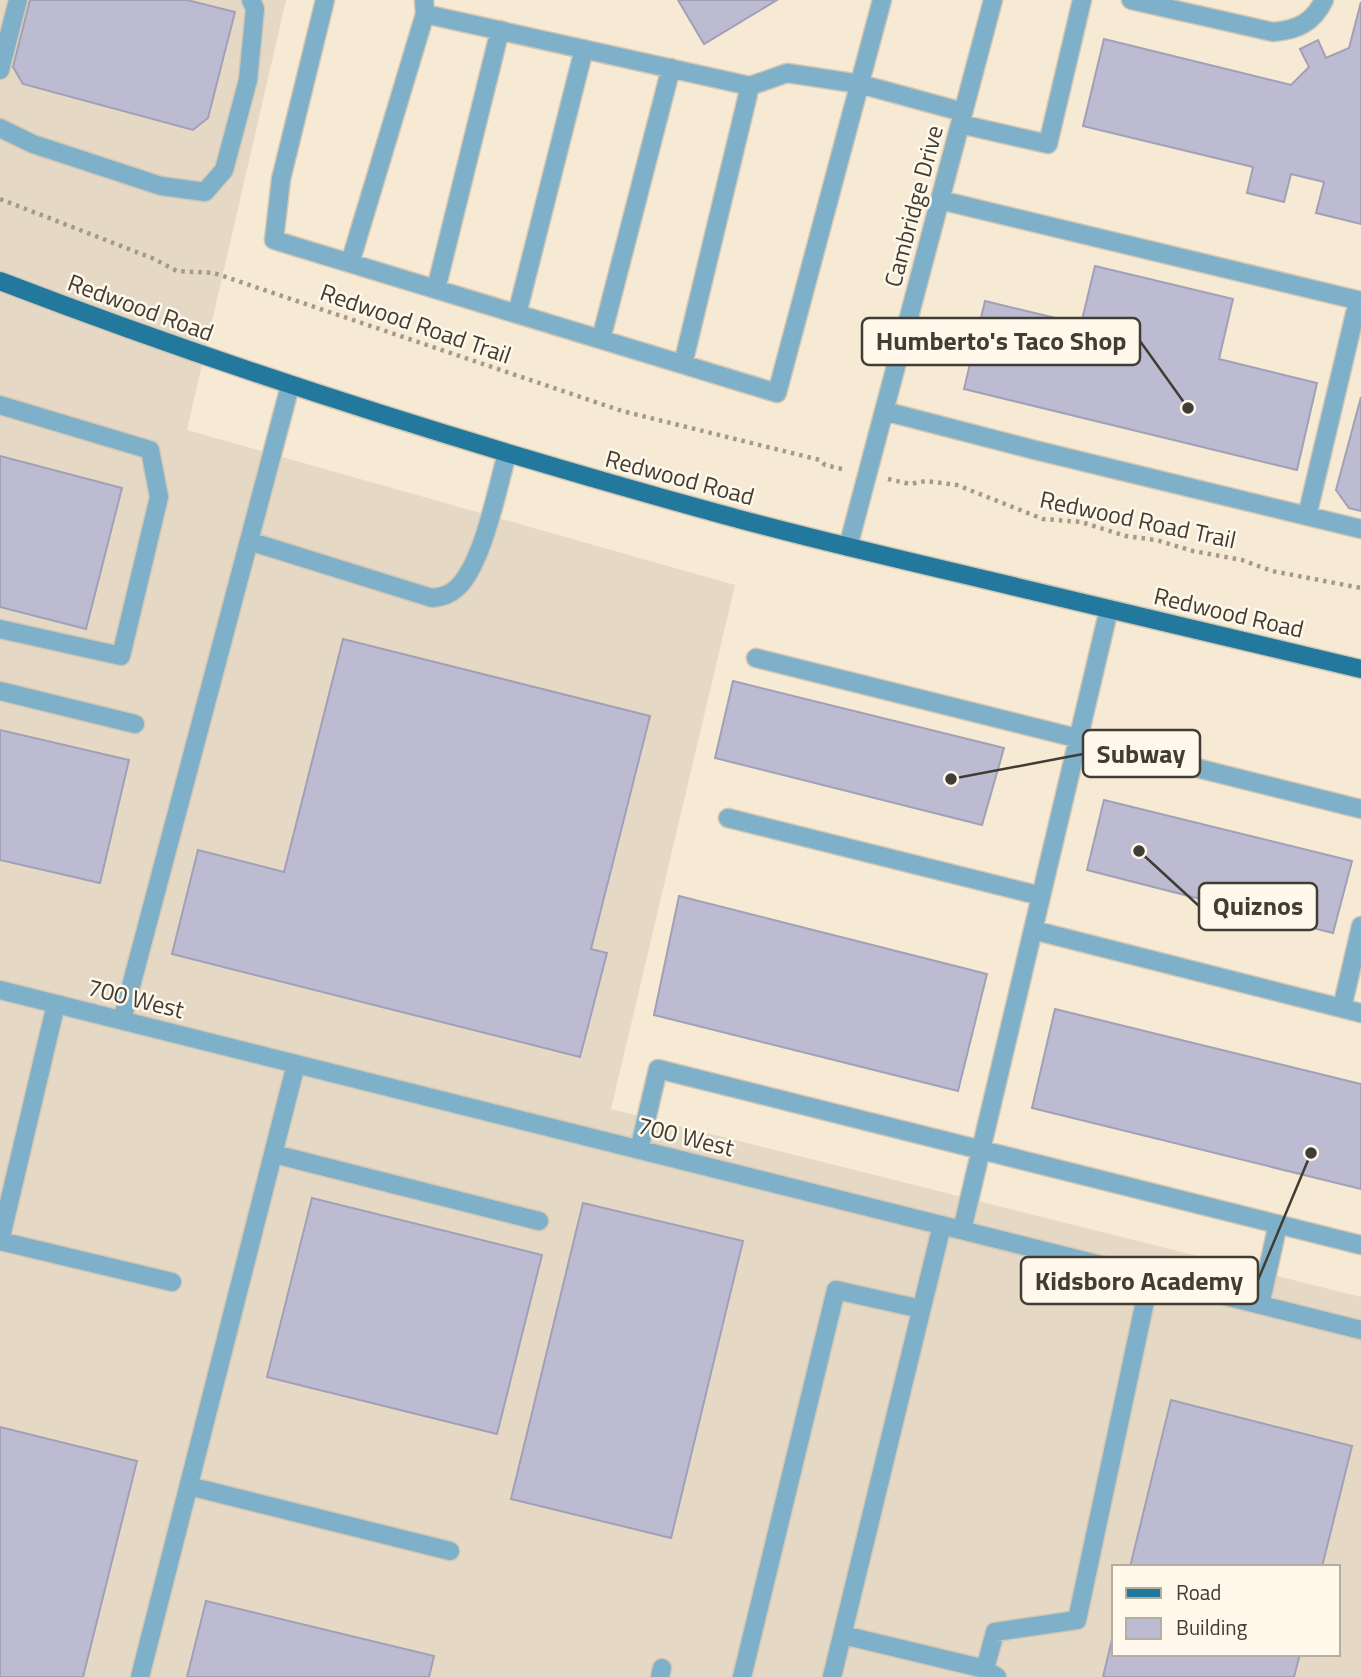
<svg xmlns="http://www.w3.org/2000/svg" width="1361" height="1677" font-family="'Titillium Web',sans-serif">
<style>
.industrial{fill:#e5d9c6;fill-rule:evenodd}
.building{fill:#bcbbd2;stroke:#a1a0b6;stroke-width:2}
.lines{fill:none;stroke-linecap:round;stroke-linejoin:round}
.minor-casing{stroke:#d2c7b4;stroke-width:21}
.major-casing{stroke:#d2c7b4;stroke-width:21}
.path{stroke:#a39a8b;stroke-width:4.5;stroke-dasharray:3.5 5;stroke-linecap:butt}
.minor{stroke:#7eb0c9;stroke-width:18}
.major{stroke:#22799d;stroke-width:18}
.labels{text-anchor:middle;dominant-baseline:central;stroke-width:5;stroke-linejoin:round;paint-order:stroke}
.street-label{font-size:24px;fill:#413c34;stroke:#fff8eb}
.leader{fill:none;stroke:#413c34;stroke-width:2.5}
.callout-dot{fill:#413c34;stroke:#fff8eb;stroke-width:2.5}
.callout{fill:#fff8eb;stroke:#413c34;stroke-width:2.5}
.callout-label{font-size:26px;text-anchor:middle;font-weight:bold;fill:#413c34}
</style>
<rect width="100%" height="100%" fill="#f6ead4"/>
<path class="industrial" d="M0,0h286l-99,430 548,155 -124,524 750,188v380h-1361zM1114,1567h224v87h-224z"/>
<path class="building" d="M30,0h157l48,12 -27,106 -15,12 -170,-46 -10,-17z
M678,0h99l-73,44z
M1361,2v222l-45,-11 8,-31 -33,-8 -7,28 -37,-9 6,-26 -170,-41 21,-87 187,46 18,-18 -9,-18 18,-9 8,18 23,-10z
M1095,266l138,33 -14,60 98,24 -20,87 -333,-81 21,-88 96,23z
M1361,397v114l-12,-3 -13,-18z
M0,456l122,32 -36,141 -86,-22z
M343,639l307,77 -59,233 16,4 -27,104 -408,-103 26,-104 86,22z
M733,681l271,67 -22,77 -267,-67z
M0,730l129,30 -29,123 -100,-23z
M1104,800l248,61 -19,72 -246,-63z
M679,896l308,78 -29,117 -304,-76z
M1055,1009l306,75v105l-329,-81z
M312,1198l230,57 -45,179 -230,-57z
M583,1203l160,38 -72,297 -160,-39z
M1171,1400l181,46 -30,121h-192z
M0,1427l137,34 -54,216h-83z
M206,1601l228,55 -5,21h-242z
M1114,1631v23h186l-6,23h-191z"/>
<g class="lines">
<defs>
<path id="minor" d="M325,0l-44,179 -7,61 503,153 105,-393
M424,0l1,14 325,72 37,-13 73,11 103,28
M1131,0l142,32c24,-2 40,-9 51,-32
M0,70l18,-70
M960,124l88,20 34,-144
M0,128l33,16 128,42 44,6 19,-22 24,-90 7,-71 -4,-9
M940,200l421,101
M350,263l75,-249
M436,289l64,-259
M517,314l67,-265
M601,339l70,-271
M683,364l67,-278
M290,386l-41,155 183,57c10,-1 17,-3 25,-10 26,-24 40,-99 50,-134
M0,405l150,45 9,47 -38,159 -121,-27
M884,411l151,39 326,79
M1307,516l51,-215
M848,547l145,-547
M756,658l605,151
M0,691l135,33
M728,818l313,78
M1033,930l328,83
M0,990l1361,340
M56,1004l-56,237 172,41
M1342,1008l19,-82
M122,1020l127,-479
M639,1150l19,-81 703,176
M274,1154l265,67
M962,1230l147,-621
M1260,1305l18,-81
M189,1486l261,65
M843,1635l142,34
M140,1677l156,-613
M660,1677l2,-9
M742,1677l94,-387 85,19
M832,1677l110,-452
M997,1677l-12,-8 10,-37 82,-12 73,-342"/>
<path id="major" d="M0,281c237,91 479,167 724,234 80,22 161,41 242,60 132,31 263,63 395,94"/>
</defs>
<use href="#minor" class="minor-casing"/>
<use href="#major" class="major-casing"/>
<path class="path" d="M0,199l152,59 25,13 37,2 408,138 198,49 5,5 21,5
M888,479l22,5 16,-3 31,4 86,34 38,3 45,14 30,4 37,11 49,9 30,11 89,17"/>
<use href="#minor" class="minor"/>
<use href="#major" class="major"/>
</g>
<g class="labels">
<g class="street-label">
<text transform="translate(913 206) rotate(-75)">Cambridge Drive</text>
<text transform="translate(141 307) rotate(20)">Redwood Road</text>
<text transform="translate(416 323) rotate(19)">Redwood Road Trail</text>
<text transform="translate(680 477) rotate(15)">Redwood Road</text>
<text transform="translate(1138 519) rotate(12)">Redwood Road Trail</text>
<text transform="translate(1229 612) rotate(13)">Redwood Road</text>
<text transform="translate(136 998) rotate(14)">700 West</text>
<text transform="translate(686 1136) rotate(14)">700 West</text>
</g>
</g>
<path class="leader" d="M1188 408L1140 341M951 779L1083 754M1139 851L1199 906M1311 1153L1258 1280"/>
<g class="callout-dot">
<circle cx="1188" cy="408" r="7"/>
<circle cx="951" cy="779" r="7"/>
<circle cx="1139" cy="851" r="7"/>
<circle cx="1311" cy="1153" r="7"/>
</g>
<g class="callout">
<rect x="862" y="318" width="278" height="47" rx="7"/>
<rect x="1083" y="730" width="117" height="47" rx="7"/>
<rect x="1199" y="883" width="118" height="47" rx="7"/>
<rect x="1021" y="1257" width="237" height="47" rx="7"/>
</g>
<g class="callout-label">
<text x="1001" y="350">Humberto's Taco Shop</text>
<text x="1141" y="763">Subway</text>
<text x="1258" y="915">Quiznos</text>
<text x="1139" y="1290">Kidsboro Academy</text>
</g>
<rect x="1112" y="1565" width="228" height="91" fill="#fff8eb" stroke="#b3ada2" stroke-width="2"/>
<rect x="1126" y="1588" width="35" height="10" fill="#22799d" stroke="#b3ada2" stroke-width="2"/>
<text x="1176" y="1600" font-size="21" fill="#413c34">Road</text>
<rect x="1126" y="1618" width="35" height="21" fill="#bcbbd2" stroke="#b3ada2" stroke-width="2"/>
<text x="1176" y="1635" font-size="21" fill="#413c34">Building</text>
</svg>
